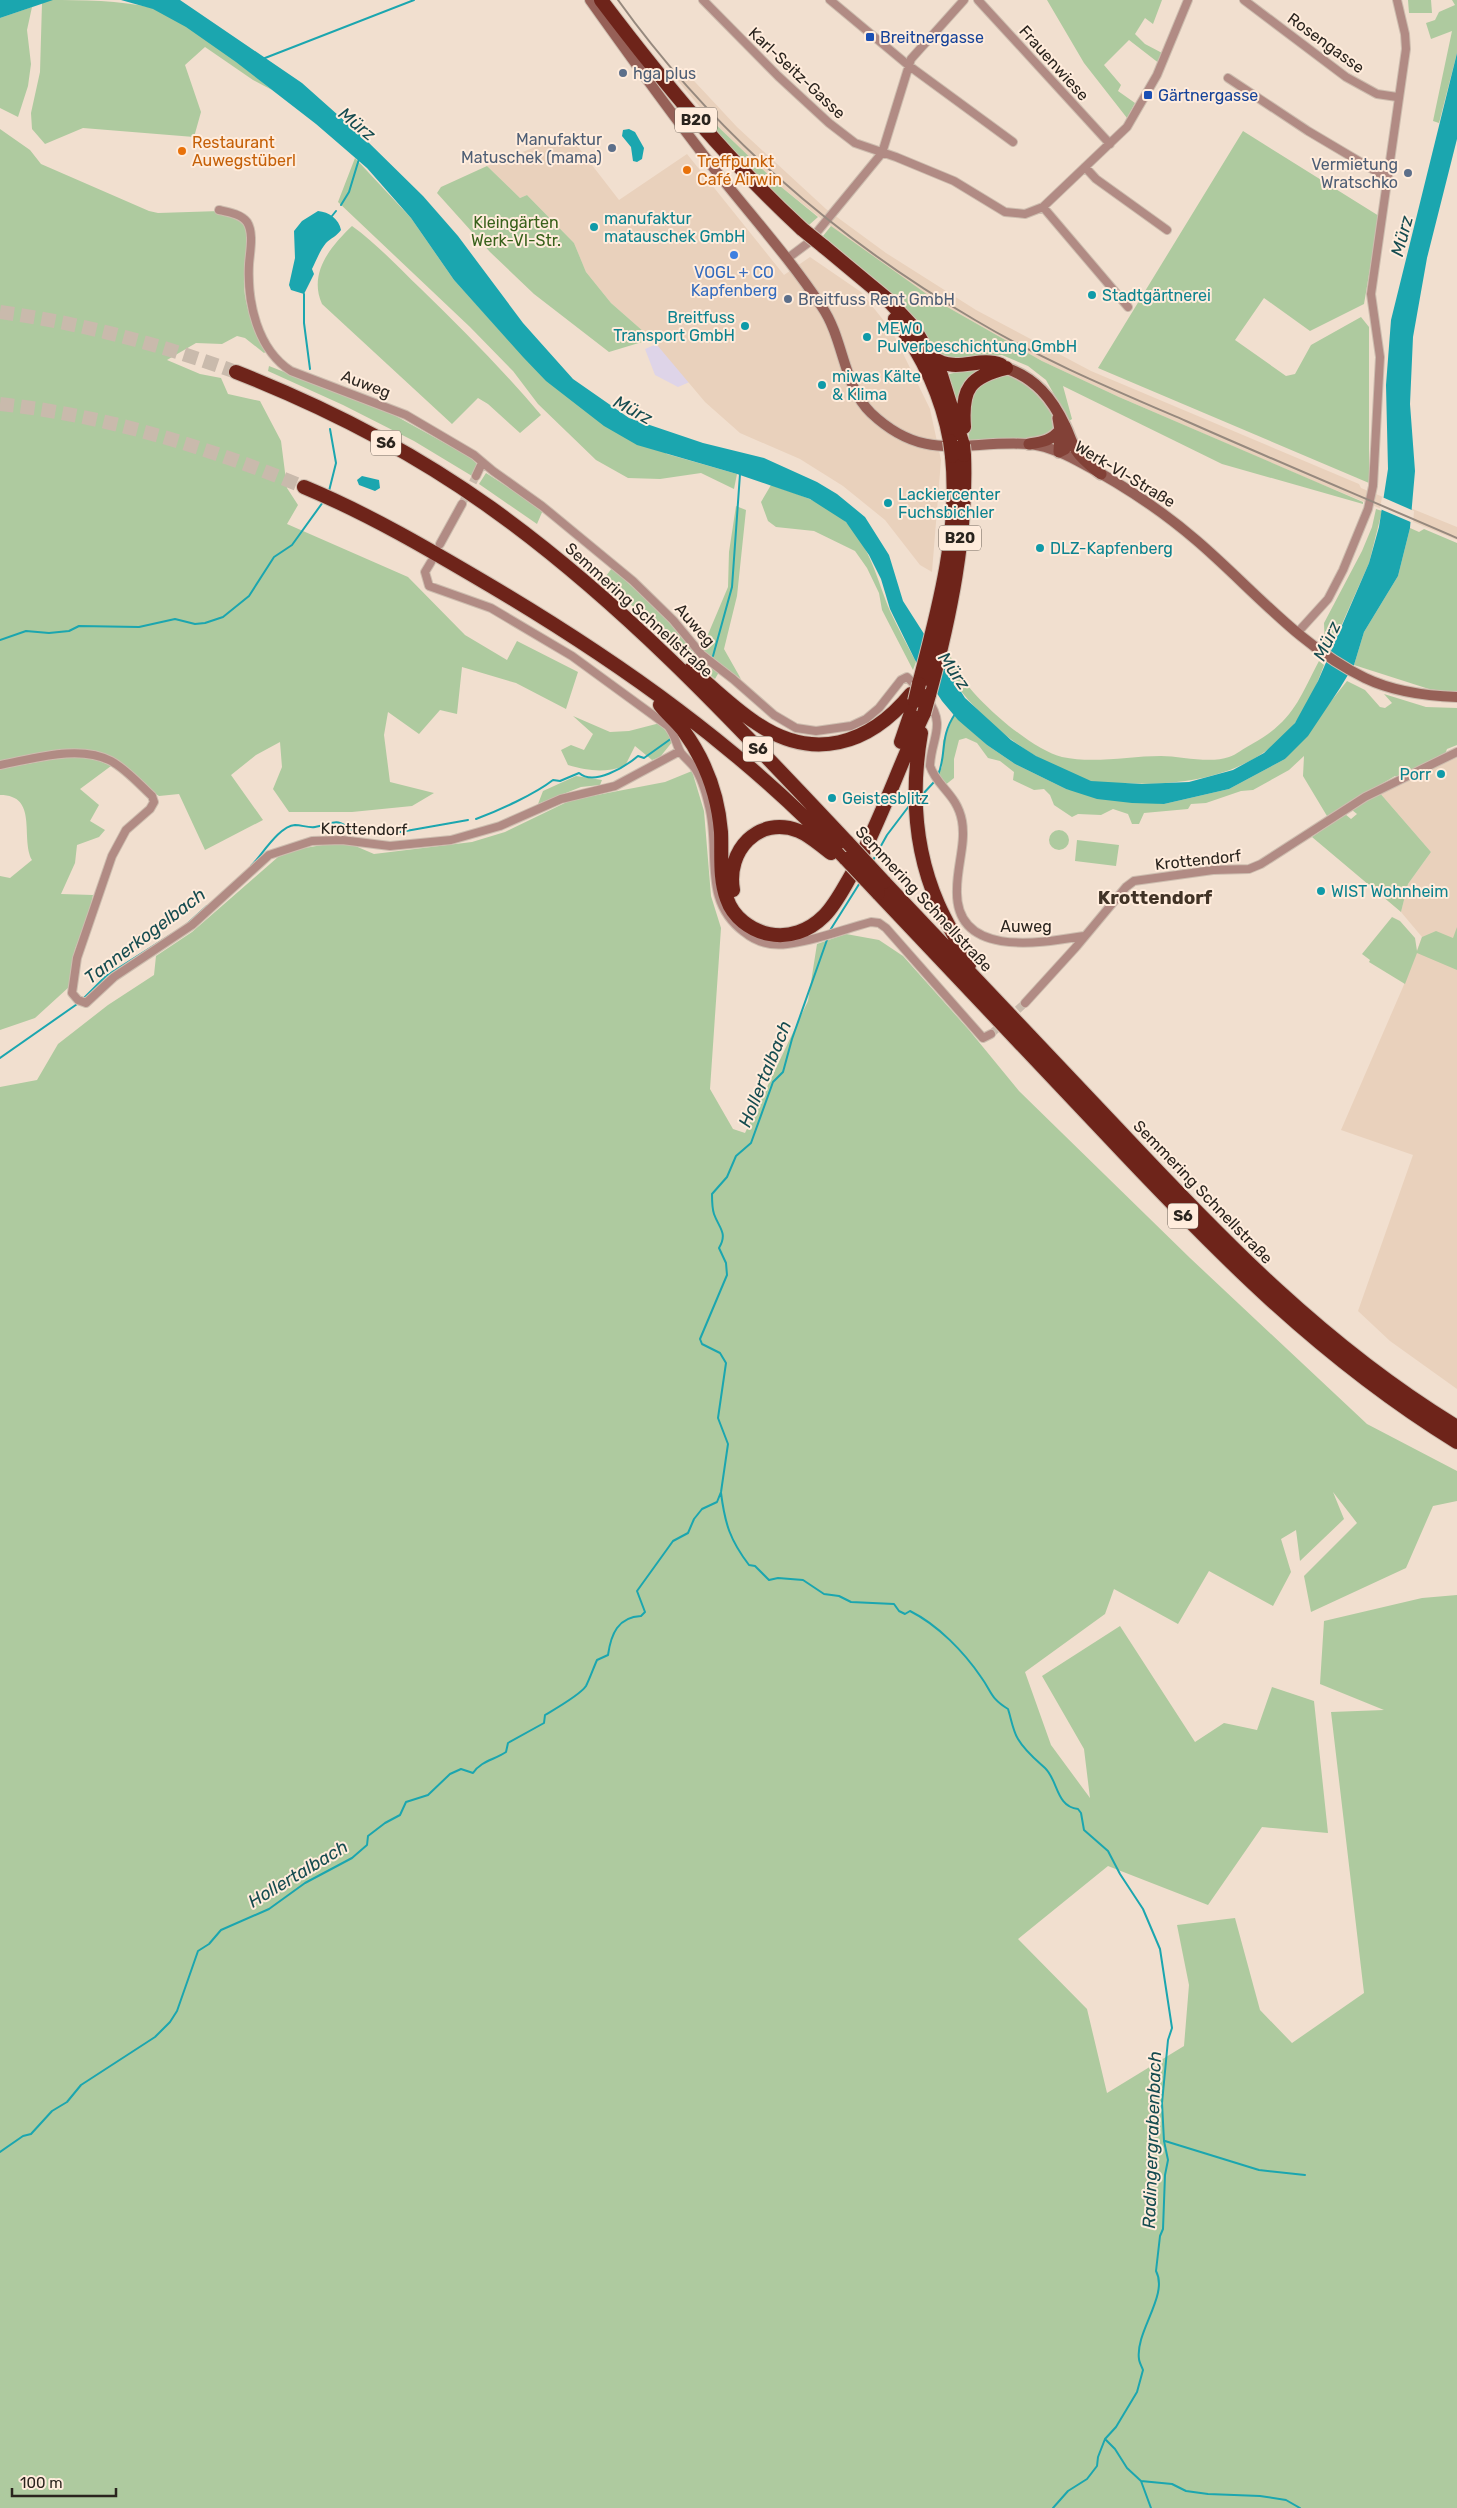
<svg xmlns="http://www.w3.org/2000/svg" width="1457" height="2508" font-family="Rubik,sans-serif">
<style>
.commercial{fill:#ded4e8}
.built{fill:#e9d1bc}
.green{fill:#aeca9f}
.water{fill:#1ba6af}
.pier{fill:#f1dfcf}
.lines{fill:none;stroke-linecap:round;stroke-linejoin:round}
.stream{stroke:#1ba6af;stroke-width:2}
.street-tunnel{stroke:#c9baac;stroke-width:8;stroke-dasharray:8 4;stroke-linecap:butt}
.highway-tunnel{stroke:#c9baac;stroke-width:14;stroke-dasharray:14 7;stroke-linecap:butt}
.street-casing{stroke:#cdbdaf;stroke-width:10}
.secondary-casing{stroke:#cdbdaf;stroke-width:12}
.primary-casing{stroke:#cdbdaf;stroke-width:14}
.highway-casing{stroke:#cdbdaf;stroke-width:16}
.street{stroke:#b18b84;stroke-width:8}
.secondary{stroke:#966057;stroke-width:10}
.primary{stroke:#824137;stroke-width:11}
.highway{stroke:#6e241a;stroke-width:14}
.rail{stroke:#96897e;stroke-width:2}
.highway-bridge-casing{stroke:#cdbdaf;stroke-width:16;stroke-linecap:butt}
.highway-bridge{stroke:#6e241a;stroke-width:14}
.transit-dot{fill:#1a4fb4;stroke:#ffecdc;stroke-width:2}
.service-dot{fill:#5c6f8a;stroke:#ffecdc;stroke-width:2}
.food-dot{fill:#e8710a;stroke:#ffecdc;stroke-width:2}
.culture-dot{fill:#0f9aa8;stroke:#ffecdc;stroke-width:2}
.shop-dot{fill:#3f7fe0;stroke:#ffecdc;stroke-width:2}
.labels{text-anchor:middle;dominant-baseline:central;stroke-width:4;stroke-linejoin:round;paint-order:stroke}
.shield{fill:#ffecdc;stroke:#6a6057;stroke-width:1}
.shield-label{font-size:15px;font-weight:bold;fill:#2a241e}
.transit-label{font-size:16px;fill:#164399;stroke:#ffecdc;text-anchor:start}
.street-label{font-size:16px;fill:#2a241e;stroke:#ffecdc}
.service-label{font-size:16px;fill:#4e5e75;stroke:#ffecdc;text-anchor:start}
.food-label{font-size:16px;fill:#c56008;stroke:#ffecdc;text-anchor:start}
.culture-label{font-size:16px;fill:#0d838f;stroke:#ffecdc;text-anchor:start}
.park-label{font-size:16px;fill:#38611b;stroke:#ffecdc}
.shop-label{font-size:16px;fill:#366cbe;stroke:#ffecdc}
.water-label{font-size:18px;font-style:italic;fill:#164c50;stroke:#ffecdc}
.quarter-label{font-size:19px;font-weight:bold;fill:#413326;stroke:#ffecdc}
</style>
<rect width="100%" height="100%" fill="#f1dfcf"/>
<path class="commercial" d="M709,321l38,36 -69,30 -23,-12 -10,-26z"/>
<path class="built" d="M682,68l55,59 89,82 60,44 90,57 115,61 268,113 2,4 96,39v13l-141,-58 -197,-85 -77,-36 -107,-61 -87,-60 -68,-54 -70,-67 -37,-44z
M568,134l51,66 68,-46 97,121 26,-18 51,35 31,39 38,78 11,51 -9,112 -12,-7 -35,-45 -42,-34 -43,-27 -60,-26 -35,-31 -53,-63 -41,-36 -25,-31 -12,-29 -47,-48 -7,3 -33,-32z
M1457,756v633l-67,-48 -32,-30 55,-156 -72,-25 65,-150 16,-43 -21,-25 7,-28 23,-32 -52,-60 67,-33z"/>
<path class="green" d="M49,0c33,0 71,0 103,8 36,13 89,57 120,82l-19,-10 -48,-33 -20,18 16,47 -7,25 -111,-9 -38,16 -13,-15 -1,-16 9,-41 2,-69z
M1047,0h115l-9,24 -8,-6 -10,16 10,10 19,10 -4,10 -31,-24 -25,25 17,20 -3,6 17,12 -8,15 -43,-55z
M1408,0h23l1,13h-23z
M1452,0h5v53l-18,70 -6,-2 19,-90 -21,8 -5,-16 9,-3 4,-8 16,-7z
M32,7l-5,23 4,34 -3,22 -10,31 -18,-9v-90z
M710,119l70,67 38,31 -9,8 -62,-58 -38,-43z
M0,129l30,21 11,14 108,47 9,2 62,-2 25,11c7,17 0,38 -1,57 -1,24 10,52 23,72l-3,2 -19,-15 -8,-2 -15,8 -26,-1 -29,17 33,14 21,4 7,16 32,7 21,40 6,47 11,17 -11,19 121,53 57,58 42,25 10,-19 61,31 -12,37 -50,-26 -54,-16 -5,47 -17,-4 -21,24 -31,-22 -4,23 6,47 44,11 -22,13 -60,6h-63l-16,-23 9,-22 -2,-25 -24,13 -25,20 32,45 -58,30 -26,-56 -20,2 -67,-44 -92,11z
M1243,131l136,85 -15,88 -54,27 -46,-33 -29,42 51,36 9,-2 16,-29 50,-28 8,10v156l-271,-115z
M355,158l56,60 43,62 50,55 163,119 70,20 -3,15 -33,-16 -41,6 -32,-1 -32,-18 -58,-56 -25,-33 -43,-44 -132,-125z
M487,166l33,32 7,-3 47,48 12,29 25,31 41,36 -43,13 -75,-58 -44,-42 -53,-59 4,-6z
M352,226c24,17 46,41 68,62 42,41 83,82 121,127l-21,18 -32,-29 -10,-6 -26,26 -130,-120c-14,-31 9,-58 30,-78z
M831,226l104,74 107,61 77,36 244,105v2l-141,-40 -159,-78 9,33 -3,2 -23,-41 -18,-14 -26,-11 -47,4 -14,-4 -42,-56 -76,-63z
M269,366l125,49 76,42 7,7 -5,12 -58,-35 -71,-36 -75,-34z
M987,366l-28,47 -12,-36 2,-3z
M1004,374c26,6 48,28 51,54l-13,11 -73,4 -1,-39 9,-19z
M486,473l57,37 -6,14 -58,-40z
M771,485c25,9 55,17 75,37 25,26 31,58 44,89 8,17 17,34 26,51l-3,8 -31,-60 -3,-17 -12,-25 -12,-17 -41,-20 -38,-4 -8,-6 -7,-19z
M736,506l10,4 -9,86 -13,53 17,30 -40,-28 27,-64 1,-35z
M1376,509l6,2 -13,52 -39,88 -5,-3 -1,-25 38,-72 10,-24z
M1410,528l9,4 5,-3 33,14v150l-28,-4 -75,-24 10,-33 34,-56z
M612,568l56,52 51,52 -4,7 -112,-99z
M950,655c3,7 6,14 10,20 17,27 72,75 102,82 32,7 67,-1 99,-1 19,0 49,8 68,1 7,-2 15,-9 23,-13 41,-23 46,-43 67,-83l5,4c-7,19 -16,42 -29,58 -40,52 -109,64 -171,60 -10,0 -24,1 -34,-2 -56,-18 -113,-61 -144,-111z
M1347,681l18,9 15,17 5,1 7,-5 -8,-9 42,13 31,1v37l-10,4 -2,5 -46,24 -4,-2 -68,40 -24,-40 1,-20 -15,14 -36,20 -12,1 -35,12 -15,1 -3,5 -44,4 -5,11h-7l-4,-10 -15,-5 -12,6 -23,-1 -6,3 -18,-12 -4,-10 -6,-6 -10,1 -21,-10 1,-8 -14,-11 -12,-3 -11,-15 -11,-5 -7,2 -5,19v19l-10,8 -7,-9 5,-10 1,-26 11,-26 33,30 28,19 51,25 98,15 65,-15 56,-30z
M573,716l37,16 19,-1 31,-8 13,18 -13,16 -8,3 -17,-14 -10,20c-21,7 -36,5 -57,-1l-7,-15 10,-5 13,5 9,-16z
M74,757l21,2 16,7 -31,23 19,16 -9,16 15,9 -6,7 -22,8 -2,18 -14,31 32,1 -5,22 -13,32 -6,38 -34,31 -35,12v-154l10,2 22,-18c-12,-22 7,-65 -32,-65v-26l54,-10z
M692,771l12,40 7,85 10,32 -11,161 23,40 12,4 63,-132 9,-57 29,-10 33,6 24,16 66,74 50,61 171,167 177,166 90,47v30l-24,5 -27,62 -95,44 -7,-36 53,-53 -24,-31 11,27 -44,42 -4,-31 -15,9 10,33 -18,34 -64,-35 -31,53 -64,-35 -9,25 -80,58 26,73 39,53 -6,-49 -42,-73 78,-50 75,116 29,-19 33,7 15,-43 42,14 14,132 -66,-6 -54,78 -100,-39 -90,73 69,70 20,84 77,-47 5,-61 -12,-60 58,-7 25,92 32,33 72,-50 -33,-281 53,-2 -64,-26 4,-63 98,-23 35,-3v913h-1457v-1421l37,-7 21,-36 50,-39 46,-30 2,-19 36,-24 86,-75 21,-8 29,-5 25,1 21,9 98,-12 33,-10 66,-32 94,-18z
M576,776l26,4 -2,5 -19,2 -43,17 5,-13z
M1379,792l52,60 -23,32 -7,28 -89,-75 33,-23 6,5 6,-5 -5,-4z
M1049 840a10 10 0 1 1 20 0a10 10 0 1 1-20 0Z
M1077,840l42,5 -3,21 -41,-5z
M1392,917l8,4 15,17 2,13 5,-14 14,-6 17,7 4,-11v43l-40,-17 -12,31 -36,-22 1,-2 -8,-6z"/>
<path class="water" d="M0,0h53l-53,18z
M121,0h59l122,83 64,57 57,56 35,40 65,87 50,56 56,39 74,25 61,15 53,24 20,12 28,23 24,38 14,46 62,97 46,42 25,16 55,25 51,3 47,-2 44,-12 31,-17 31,-30 23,-42 51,-118 10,-36 9,-58 -2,-84 5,-65 66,-267v86l-30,119 -14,79 -3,67 5,67 -5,57 -12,48 -34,56 -10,33 -14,23 -32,48 -23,23 -56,30 -65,15 -32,-1 -35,-4 -31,-10 -51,-25 -28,-19 -29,-25 -16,-19 -27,-41 -25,-51 -9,-30 -12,-24 -23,-33 -36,-23 -73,-25 -100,-29 -33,-19 -58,-45 -23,-24 -69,-77 -43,-62 -44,-50 -51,-44 -80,-62 -50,-35 -33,-18z
M629,129l6,3 9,16 -2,11 -5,3 -4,-1 -2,-14 -9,-11 1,-6z
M318,211c11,1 21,8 23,19 -4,6 -10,8 -15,13 -6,7 -10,18 -14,26l2,5 -10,20 -13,-4 -2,-5 6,-27 -1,-27 8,-10z
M362,476l17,4 1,8 -5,3 -16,-6 -2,-5z"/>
<path class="pier" d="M1382,497l32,14 -1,12 -33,-14z"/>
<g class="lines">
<path class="stream" d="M265,58l149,-58
M341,205l8,-13 10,-33
M332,216l4,-5
M304,294v29l6,46
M329,491l7,-28 -6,-34
M0,640l26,-9 23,2 20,-2 10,-5 60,1 36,-8 20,5 10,-1 18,-6 26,-21 25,-39 18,-12 31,-43
M713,656l19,-69 8,-113
M938,775c9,-21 1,-37 17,-61
M922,795l12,-13
M476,819c22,-8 59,-25 77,-39l7,1 19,-8c15,13 46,-6 59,-17l6,2 28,-20
M872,862l15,-27 22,-29
M251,866c11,-11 28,-40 44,-41 7,0 13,3 20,2 19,-3 20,-11 38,4 13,-3 25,-7 36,3l79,-14
M186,925l21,-19
M829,932l32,-51
M83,999l23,-23 66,-42
M0,1058l80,-56
M721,1493c4,31 9,47 28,72l6,1 14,14 9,-2 25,2 21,14 15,2 12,6 43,2 5,7 6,3 5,-3c28,14 54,41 71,66 11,15 9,21 27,32 3,9 5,22 10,30 7,12 17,20 27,29 13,12 11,39 33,41l3,4 3,17 24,21 12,23 23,35 17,40 12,79 -4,12 -6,63 2,38 4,19 -3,15 -2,54 -3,7 -4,35c13,24 -21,61 -17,88 0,3 3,8 4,11l-6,22 -21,35 -11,12 -7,18 -1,9 -10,13 -19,12 -15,17
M1165,2141l94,29 46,5
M0,2152l23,-16 8,-2 21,-23 15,-9 14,-17 74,-48 15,-15 7,-11 21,-60 11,-7 12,-14 48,-21 36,-26 47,-25 15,-13 1,-9 17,-13 15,-8 6,-13 22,-7 22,-21 11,-5 12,4c8,-12 21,-13 33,-21l2,-9 36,-20 1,-8c10,-6 35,-20 41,-29 4,-8 7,-17 11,-26l11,-5c3,-21 10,-38 33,-39l4,-4 -8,-21 36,-50 15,-8 6,-14 8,-10 15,-7 4,-10 7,-48 -10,-26 8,-55 -6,-10 -18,-9 -2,-5 27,-64 -1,-12 -7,-15c9,-15 0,-20 -5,-34 -2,-6 -2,-14 -2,-20l15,-17 9,-21 15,-13 22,-61 10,-10 9,-33 36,-102
M1105,2439l10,10 12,19 14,13 31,3 14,7 22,3 52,2 26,4 14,8
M1141,2481l10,27"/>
<path class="street-tunnel" d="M462,504l14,-28
M991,1034l34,-31"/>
<path class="highway-tunnel" d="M0,312c81,11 159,32 236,60
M0,404c104,11 208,43 304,83"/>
<defs>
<path id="street" d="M703,0l75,76 51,47 26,20 41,14 58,24 51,31 20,2 18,-7 84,-80 30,-52 31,-75
M830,0l78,65 105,77
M978,0l132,144
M1244,0l102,77 31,17 20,3
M1228,78l80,53 81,48
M1085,167l11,12 71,51
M1043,207l85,100
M219,210c9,2 22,4 28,12 7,11 3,29 2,42 -2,38 8,85 42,107l115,44 68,40 19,16 49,35 91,75 40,39 29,35 31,24 41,36 22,13 20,3 35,-5 15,-7 13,-11 22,-28 6,-3 11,11
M788,258l20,-15 74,-90 29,-94 53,-59
M476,476l6,-13
M440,544l22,-40
M431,562l-6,10 4,14 62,22 81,48 96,70c8,10 8,19 13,27 4,5 9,9 13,14 8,11 12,26 15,39 12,45 -8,94 35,126 12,10 27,14 43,12 28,-3 57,-15 84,-22l8,1 7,5 97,110 8,-4
M1298,632l30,-33 15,-29 25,-61 5,-23 7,-129 -9,-63 35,-245 -1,-15 -8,-34
M927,699c20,27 4,39 3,67 7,21 27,28 32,55 4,22 -5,45 -5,68 -3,70 84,54 127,47
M0,765c33,-6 79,-21 111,-4 15,8 29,24 41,35l2,6 -4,7 -24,21 -14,26 -35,102 -5,35 6,7 8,3 28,-26 78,-52 77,-70 43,-14 30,-1 48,6 61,-6 49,-14 61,-27 54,-13 65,-35
M1025,1003l51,-56 50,-60 8,-6 79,-11 36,-1 12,-5 104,-67 92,-45"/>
<path id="secondary" d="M590,0c42,59 85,119 130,176 35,44 71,84 102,131 22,32 21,79 49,106 54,51 93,27 157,31 17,1 35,9 50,17 42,22 82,48 118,79 53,45 105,108 169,138 27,13 62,18 92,19"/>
<path id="primary" d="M1006,368c29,10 46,30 59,58 4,8 6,17 11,24 6,10 16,17 25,24
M1060,430l-1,22 6,-3 4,-12
M1029,444c13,-2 22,-3 31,-14l-2,-12"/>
<path id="highway" d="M601,0c62,82 126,160 201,229
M823,246l65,54 26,28 27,47 22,70
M895,319c28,37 47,77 55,122
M933,358c24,16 45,-2 68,7
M236,372c89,35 177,80 255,136 133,95 245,216 357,335
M964,427c-3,-39 6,-50 42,-59
M304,487c65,27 126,63 187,99 128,76 252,163 355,273
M691,669c21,18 42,39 65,54 57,39 113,22 155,-29
M919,684c19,-73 41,-152 33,-228
M929,695c21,-78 38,-159 35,-240
M660,705c7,9 16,16 23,25 22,30 35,65 38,102 1,22 -2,46 6,67 6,18 23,31 42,35 20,4 40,-3 55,-18 12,-12 20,-29 29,-44 28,-51 46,-107 71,-159
M921,733c-10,58 -7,116 17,171 9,21 22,40 31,61
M901,742l14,-41
M884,882c77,82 155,164 233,246 105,112 208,219 340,299
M733,890c-7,-39 25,-75 66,-59 12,5 22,15 32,22
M878,893c76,80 151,160 227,240 110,117 214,224 352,309"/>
</defs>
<use href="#street" class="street-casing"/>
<use href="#secondary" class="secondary-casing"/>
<use href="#primary" class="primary-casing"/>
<use href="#highway" class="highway-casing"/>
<use href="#street" class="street"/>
<use href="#secondary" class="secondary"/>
<use href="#primary" class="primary"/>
<use href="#highway" class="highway"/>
<path class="rail" d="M618,0c94,131 218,239 357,320 67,40 139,70 211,101 90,40 181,78 271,117"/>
<defs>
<path id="highway-bridge" d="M802,229l21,17
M950,441l2,15
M963,445l1,10
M915,701l4,-17
M924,713l5,-18
M848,843l36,39
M846,859l32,34"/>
</defs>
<use href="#highway-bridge" class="highway-bridge-casing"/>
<use href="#highway-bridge" class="highway-bridge"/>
</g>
<g class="transit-dot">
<rect x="865" y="32" width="10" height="10" rx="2.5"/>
<rect x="1143" y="90" width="10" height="10" rx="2.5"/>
</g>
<g class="service-dot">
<circle cx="623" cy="73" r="5"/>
<circle cx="612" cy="148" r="5"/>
<circle cx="1408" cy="173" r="5"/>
<circle cx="788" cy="299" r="5"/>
</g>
<g class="food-dot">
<circle cx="182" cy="151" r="5"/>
<circle cx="687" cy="170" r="5"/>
</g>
<g class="culture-dot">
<circle cx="594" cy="227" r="5"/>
<circle cx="1092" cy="295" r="5"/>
<circle cx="745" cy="326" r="5"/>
<circle cx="867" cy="337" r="5"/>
<circle cx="822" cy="385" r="5"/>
<circle cx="888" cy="503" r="5"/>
<circle cx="1040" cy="548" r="5"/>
<circle cx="1441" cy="774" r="5"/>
<circle cx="832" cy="798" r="5"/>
<circle cx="1321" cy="891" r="5"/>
</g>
<circle class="shop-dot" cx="734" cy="255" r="5"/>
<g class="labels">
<g class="shield">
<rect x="675" y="107.5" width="42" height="25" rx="4"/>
<rect x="371" y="430.5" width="30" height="25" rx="4"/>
<rect x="939" y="525.5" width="42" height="25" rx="4"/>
<rect x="743" y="736.5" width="30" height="25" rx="4"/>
<rect x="1168" y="1203.5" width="30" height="25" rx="4"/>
</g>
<g class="shield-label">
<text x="696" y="120">B20</text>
<text x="386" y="443">S6</text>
<text x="960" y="538">B20</text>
<text x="758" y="749">S6</text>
<text x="1183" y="1216">S6</text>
</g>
<g class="transit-label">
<text x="880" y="37">Breitnergasse</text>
<text x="1158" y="95">Gärtnergasse</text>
</g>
<g class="street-label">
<text transform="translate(1326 43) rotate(36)">Rosengasse</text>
<text transform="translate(1054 63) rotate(48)">Frauenwiese</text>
<text transform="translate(797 73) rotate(43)">Karl-Seitz-Gasse</text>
<text transform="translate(366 384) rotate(21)">Auweg</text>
<text transform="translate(1125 474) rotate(31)">Werk-VI-Straße</text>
<text transform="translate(639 610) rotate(42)">Semmering Schnellstraße</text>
<text transform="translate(695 625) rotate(49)">Auweg</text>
<text transform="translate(364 829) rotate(1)">Krottendorf</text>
<text transform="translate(1198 860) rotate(-6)">Krottendorf</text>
<text transform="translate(924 899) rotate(47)">Semmering Schnellstraße</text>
<text x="1026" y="926">Auweg</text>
<text transform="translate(1203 1192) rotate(46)">Semmering Schnellstraße</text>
</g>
<g class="service-label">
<text x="633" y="73">hga plus</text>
<text x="602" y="139" text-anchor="end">Manufaktur<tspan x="602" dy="18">Matuschek (mama)</tspan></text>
<text x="1398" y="164" text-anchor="end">Vermietung<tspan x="1398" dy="18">Wratschko</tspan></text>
<text x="798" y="299">Breitfuss Rent GmbH</text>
</g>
<g class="food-label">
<text x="192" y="142">Restaurant<tspan x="192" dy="18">Auwegstüberl</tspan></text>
<text x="697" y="161">Treffpunkt<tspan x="697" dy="18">Café Airwin</tspan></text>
</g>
<g class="culture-label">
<text x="604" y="218">manufaktur<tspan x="604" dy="18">matauschek GmbH</tspan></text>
<text x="1102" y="295">Stadtgärtnerei</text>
<text x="735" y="317" text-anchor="end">Breitfuss<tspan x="735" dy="18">Transport GmbH</tspan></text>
<text x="877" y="328">MEWO<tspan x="877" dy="18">Pulverbeschichtung GmbH</tspan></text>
<text x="832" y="376">miwas Kälte<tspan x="832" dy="18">&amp; Klima</tspan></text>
<text x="898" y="494">Lackiercenter<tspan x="898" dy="18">Fuchsbichler</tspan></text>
<text x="1050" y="548">DLZ-Kapfenberg</text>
<text x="1431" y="774" text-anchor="end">Porr</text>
<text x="842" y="798">Geistesblitz</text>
<text x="1331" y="891">WIST Wohnheim</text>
</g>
<g class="park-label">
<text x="516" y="222">Kleingärten<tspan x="516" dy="18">Werk-VI-Str.</tspan></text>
</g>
<g class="shop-label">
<text x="734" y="272">VOGL + CO<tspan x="734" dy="18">Kapfenberg</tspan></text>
</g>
<g class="water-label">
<text transform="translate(357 124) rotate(39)">Mürz</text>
<text transform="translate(1402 236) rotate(-75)">Mürz</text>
<text transform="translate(633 410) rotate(28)">Mürz</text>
<text transform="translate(1327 641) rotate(-65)">Mürz</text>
<text transform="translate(954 671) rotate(55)">Mürz</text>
<text transform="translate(145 936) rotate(-37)">Tannerkogelbach</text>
<text transform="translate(765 1074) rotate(-68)">Hollertalbach</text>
<text transform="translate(298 1874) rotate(-31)">Hollertalbach</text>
<text transform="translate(1152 2140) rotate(-88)">Radingergrabenbach</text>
</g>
<g class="quarter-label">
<text x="1155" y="897">Krottendorf</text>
</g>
</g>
<path d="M12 2488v8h104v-8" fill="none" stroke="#2a241e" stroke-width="2.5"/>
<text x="20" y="2488" font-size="15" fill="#2a241e" stroke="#ffecdc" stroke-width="4" paint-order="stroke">100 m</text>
</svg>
